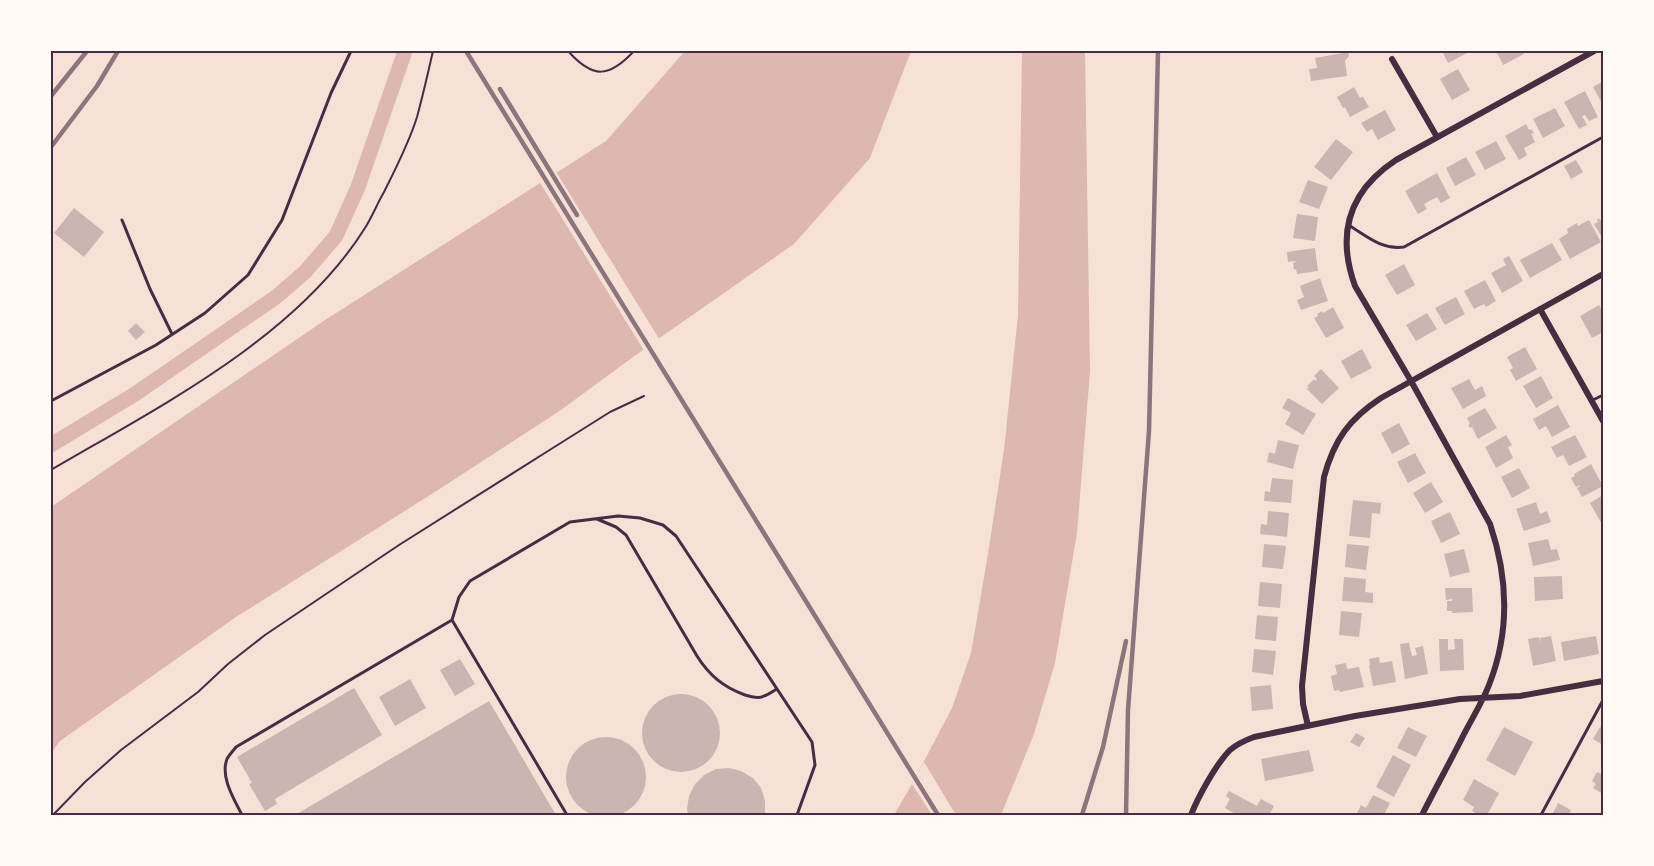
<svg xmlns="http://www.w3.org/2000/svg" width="1654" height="866" font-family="'PT Sans',sans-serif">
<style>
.water{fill:#dcb8b0}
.pier{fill:#f7e1d7}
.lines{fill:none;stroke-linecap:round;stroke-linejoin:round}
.canal{stroke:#dcb8b0;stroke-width:15}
.building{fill:#ccb4b1}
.path{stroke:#4a2c40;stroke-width:2}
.service{stroke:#4a2c40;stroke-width:3}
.minor{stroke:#4a2c40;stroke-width:6}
.rail{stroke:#8f747c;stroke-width:4.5}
.neatline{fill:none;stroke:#4a2c40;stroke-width:2}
</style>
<rect width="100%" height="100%" fill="#f7e1d7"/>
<path class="water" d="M685,51h226l-41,107 -76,86 -150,105 -83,61 -126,82 -199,125 -176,124 -9,12v-246l274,-187 281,-179z
M1022,51h63l5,320 -13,162 -22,130 -21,71 -33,81h-107l18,-31 40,-76 19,-55 16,-93 17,-110 14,-135z"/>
<path class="pier" d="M555,170l106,172 -16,10 -106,-171z
M924,762l32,53h-24l-20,-31z"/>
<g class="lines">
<path class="canal" d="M51,445l84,-51 141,-97 29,-25 31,-36 22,-49 47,-136"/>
</g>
<path class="building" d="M1442,51h29l-23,12z
M1496,51h26l2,3 -21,11z
M1348,52l1,4 -4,5 2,15 -36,5 -2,-12 8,-1 -2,-10z
M1458,69l12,21 -18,10 -12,-21z
M1603,81v24l-10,-18z
M1354,87l6,11 3,-1 6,10 -19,10 -5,-10 -2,1 -6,-11z
M1585,91l13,26 -9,4 -4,-6 -3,1 5,9 -8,4 -15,-27z
M1555,108l10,18 -22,12 -10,-19z
M1385,110l11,20 -18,10 -6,-11 -5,3 -6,-9z
M1526,124l3,6 2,-1 3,4 -3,1 4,8 -11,6 3,7 -8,5 -14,-24z
M1336,139l17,13 -22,28 -17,-13z
M1496,141l10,18 -21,11 -10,-18z
M1466,157l10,18 -21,11 -9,-18z
M1576,160l7,12 -12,7 -7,-13z
M1437,173l13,25 -9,5 -4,-6 -13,7 3,5 -9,5 -13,-23z
M1308,180l20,7 -9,22 -20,-7z
M74,208l30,24 -20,25 -30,-24z
M1297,214l21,3 -3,24 -22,-3z
M1599,218l1,2 3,-1v20l-9,-15 4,-2 -1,-2z
M1589,220l12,22 -31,17 -11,-20 9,-6 -1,-4 10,-6 1,3z
M1552,243l10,17 -32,18 -10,-18z
M1315,248l3,23 -21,3 -1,-5 -2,1 -1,-7 3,-1 -1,-1 -7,1 -1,-10z
M1509,256l14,25 -21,12 -11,-20 15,-8 -3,-6z
M1404,264l11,21 -18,10 -12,-20z
M1320,278l8,23 -27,9 -4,-10 7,-3 -4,-11z
M1485,280l11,21 -10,6 -2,-3 -10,5 -10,-18z
M1456,297l9,17 -20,11 -10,-17z
M1599,305l4,7v20l-11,6 -12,-22z
M1333,307l11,21 -18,10 -12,-20 4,-2 -1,-2 5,-3 1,2z
M1427,313l10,16 -21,12 -10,-16z
M136,323l9,9 -9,8 -8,-9z
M1525,347l12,22 -21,12 -6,-11 3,-2 -6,-11z
M1362,349l10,19 -21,11 -10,-18z
M1321,369l18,19 -17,16 -15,-15 2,-2 -2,-1 7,-7 1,2 2,-2 -3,-3z
M1541,376l12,22 -17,10 -13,-22z
M1469,379l6,11 7,-4 4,10 -23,13 -12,-21z
M1288,398l28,16 -13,21 -18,-11 6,-11 -9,-5z
M1558,405l12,22 -18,10 -6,-11 -7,4 -6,-11z
M1485,408l12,20 -19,11 -6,-12 -2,1 -2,-3 2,-1 -3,-6z
M1399,423l11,21 -18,10 -11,-21z
M1506,435l6,10 -4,2 5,11 -17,10 -11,-21z
M1575,435l12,22 -18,9 -6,-11 -6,3 -6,-11z
M1278,440l21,5 -6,24 -26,-7 2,-10 6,2z
M1415,453l11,20 -18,10 -11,-21z
M1591,464l12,22 -21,11 -5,-9 3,-2v-1l-4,2 -5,-9 4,-2 -1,-2z
M1519,468l11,20 -18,10 -11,-21z
M1272,478l21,2 -2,23 -27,-2 1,-10 5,1z
M1431,482l12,20 -18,11 -12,-20z
M1603,495v31l-13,-23z
M1353,500l28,3 -1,11 -8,-1 -2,25 -21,-2z
M1536,502l4,12 7,-3 4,11 -27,9 -8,-22z
M1268,511l21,2 -2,24 -27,-3 1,-10 6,1z
M1450,512l10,22 -19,9 -10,-22z
M1548,539l3,11 6,-1 3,11 -27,6 -5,-23z
M1264,544l22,2 -3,23 -21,-2z
M1347,544l22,2 -3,24 -21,-3z
M1464,549l6,23 -20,5 -6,-23z
M1562,576l1,23 -28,2 -1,-24z
M1344,577l22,2 -1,13 8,1v10l-31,-2z
M1260,582l22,2 -2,24 -22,-2z
M1445,588h27l1,24 -21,1v-2h-5v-10h5v-2l-6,1z
M1341,611l21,2 -3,24 -20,-2z
M1257,615l21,2 -2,24 -21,-2z
M1551,636l5,25 -23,5 -5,-27 11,-2 2,7 -1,-6z
M1596,636l3,18 -35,7 -3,-19z
M1439,639h9v11l7,-1 -1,-10h9l1,31 -24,1z
M1409,643l3,13 5,-1 -2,-7 8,-2 5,28 -23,5 -5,-35z
M1254,649l22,2 -3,24 -21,-3z
M1379,657l1,6 12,-2 4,21 -23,4 -4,-20 1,-1 -1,-6z
M460,659l15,25 -20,12 -15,-26z
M1346,663l1,6 12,-2 5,20 -24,5 -1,-2 -5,1 -3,-15 6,-2 -2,-9z
M410,679l16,29 -31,18 -16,-29z
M1271,685l2,24 -21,2 -2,-24z
M354,688l28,47 -107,64 2,5 -12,7 -16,-27 3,-1 -15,-26z
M642 733a39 39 0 1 1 78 0a39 39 0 1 1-78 0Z
M489,701l67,114h-261z
M1408,727l19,9 -11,21 -19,-9z
M1504,727l29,15 -18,34 -29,-16z
M1600,727l3,2v16l-10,-6z
M1356,733l9,5 -6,9 -9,-5z
M566 777a40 40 0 1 1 80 0a40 40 0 1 1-80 0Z
M1309,750l5,21 -49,10 -4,-22z
M1393,755l18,10 -17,32 -18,-10z
M729,768l12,3 12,7 8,10 4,12v15h-77l-1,-6 2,-13 6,-12 9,-9 12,-6z
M1603,771v23l-10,-6 3,-4 -4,-3 5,-9 4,2z
M1474,779l25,14 -12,22h-8l-7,-4 2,-4 -11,-7z
M1229,791l28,15 4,-7 13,7 -5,9h-32l-12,-7 5,-9 -4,-3z
M1373,795l17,8 -6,12h-28l5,-10 5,3z
M1558,803l13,7 -2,5h-11l-5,-2z"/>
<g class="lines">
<path class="path" d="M568,51c25,28 41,27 66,0
M51,470c109,-64 245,-132 314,-242 7,-11 12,-24 19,-36 12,-24 25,-49 33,-75 6,-22 11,-44 16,-66
M53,815l32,-33 36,-32 77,-58 30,-28 37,-29 134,-90 149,-94 62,-39 34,-16"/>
<path class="service" d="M122,220l28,69 22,45
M1350,226c18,11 32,24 54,21l199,-110
M1593,400l10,-5
M51,401l105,-56 49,-32 43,-38 34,-55 49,-127 20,-42
M597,519l19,8 10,8 71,121c12,19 26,31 48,39 6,2 13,4 19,1 4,-1 9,-5 13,-7
M452,620l115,195
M242,815c-8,-16 -22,-38 -15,-56 2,-4 6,-8 9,-12l216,-127 7,-23 11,-16 100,-59 48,-6 22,2 23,7 13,11 136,206 3,23 -18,50
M1541,815l62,-115"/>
<path class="minor" d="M1392,59l45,78
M1540,309l63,112
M1308,726l-5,-22 -1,-18 22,-209c10,-37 25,-58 57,-79l222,-124
M1191,815c7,-18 25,-51 39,-65 7,-6 16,-10 24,-13l101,-21 105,-17 60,-3 83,-15
M1422,815c13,-26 27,-51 40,-77 9,-18 20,-35 27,-53 21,-53 19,-108 1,-161l-79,-143 -56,-95c-19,-53 -6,-95 41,-126l198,-109"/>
<path class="rail" d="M466,51l472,764
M500,89l77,126
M51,96l36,-45
M51,147l46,-61 21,-35
M1082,815l21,-68 23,-106
M1126,815l2,-105 21,-279 9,-380"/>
</g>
<rect width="1654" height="866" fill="none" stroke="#fffaf5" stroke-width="105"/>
<rect x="52" y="52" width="1550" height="762" class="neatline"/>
</svg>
